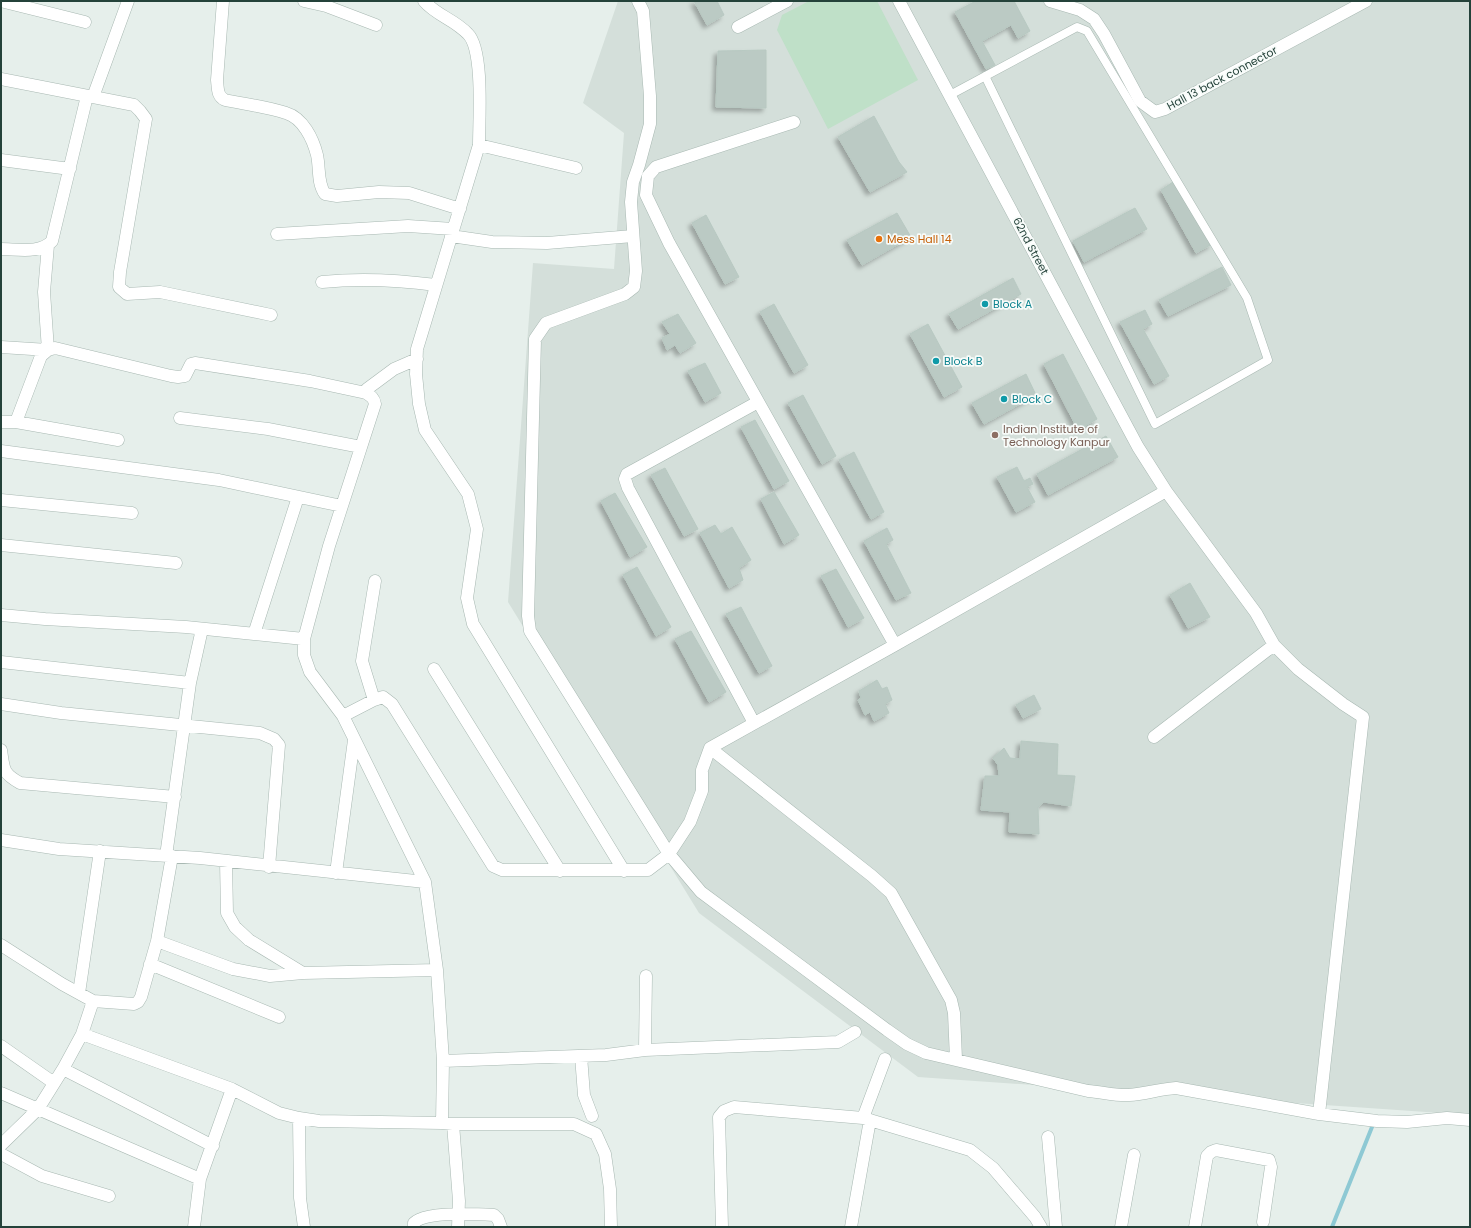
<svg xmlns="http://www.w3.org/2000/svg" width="1471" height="1228" font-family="Poppins,sans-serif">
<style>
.built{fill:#d4dfda}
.green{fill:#bfe0c8}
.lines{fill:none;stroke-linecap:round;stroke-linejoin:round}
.stream{stroke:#8ec9d4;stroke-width:4}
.building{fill:#bbcac4;stroke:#b8c9c2;filter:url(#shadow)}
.service-casing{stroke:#a8b8b2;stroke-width:9}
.minor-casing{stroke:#a8b8b2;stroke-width:13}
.service{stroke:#fff;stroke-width:8}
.minor{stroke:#fff;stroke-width:12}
.food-dot{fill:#e8710a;stroke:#f7fbf9;stroke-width:1.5}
.culture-dot{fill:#0f9aa8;stroke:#f7fbf9;stroke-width:1.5}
.education-dot{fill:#8d6e63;stroke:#f7fbf9;stroke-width:1.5}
.labels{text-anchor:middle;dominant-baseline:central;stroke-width:3.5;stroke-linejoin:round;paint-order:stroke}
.street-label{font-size:11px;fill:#24423a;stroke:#f7fbf9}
.food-label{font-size:11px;fill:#c56008;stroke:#f7fbf9;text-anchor:start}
.culture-label{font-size:11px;fill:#0d838f;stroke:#f7fbf9;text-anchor:start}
.education-label{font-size:11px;fill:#785e54;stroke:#f7fbf9;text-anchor:start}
</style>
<defs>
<filter id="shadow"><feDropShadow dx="-3.5" dy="3.5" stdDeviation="2" flood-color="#0004"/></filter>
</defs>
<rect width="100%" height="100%" fill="#e6efeb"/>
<path class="built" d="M618,1h852v1114l-552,-38 -219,-164 -191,-311 25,-339 81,6 10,-136 -41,-30z"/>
<path class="green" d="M809,1h68l41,79 -90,49 -51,-99 5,-15z"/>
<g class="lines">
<path class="stream" d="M1332,1227l40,-100"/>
</g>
<path class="building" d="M694,1h23l7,14 -17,10z
M973,1h41l16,30 -12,7 -7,-13 -29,16 13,24 -9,4 -31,-57 19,-10z
M766,50v58l-50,-1 2,-56z
M874,116l25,46 8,10 -37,20 -32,-55z
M1173,182l39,62 -16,9 -35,-63z
M1135,208l12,21 -63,33 -11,-21z
M897,213l14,24 -49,28 -15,-25z
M706,215l33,62 -14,7 -33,-61z
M1222,267l9,18 -63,31 -9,-16z
M1013,278l8,16 -63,35 -9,-15z
M774,304l34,61 -14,8 -34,-61z
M1145,310l7,14 -9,5 26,47 -15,8 -34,-62z
M678,314l18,29 -16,10 -5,-8 -8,5 -5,-12 8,-4 -8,-12z
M928,324l34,63 -18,10 -34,-63z
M1063,354l34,65 -19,11 -34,-66z
M705,363l16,30 -16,9 -17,-31z
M1026,374l10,21 -52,29 -12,-21z
M803,395l33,61 -14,8 -34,-61z
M755,420l34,61 -15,8 -33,-62z
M1106,436l12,21 -70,38 -11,-21z
M854,452l30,60 -13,7 -32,-59z
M1017,467l7,14 6,-3 3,6 -6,3 8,15 -19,10 -19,-35z
M665,468l33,61 -14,7 -33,-61z
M774,492l25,43 -15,9 -23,-45z
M615,493l32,54 -17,10 -29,-56z
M715,525l6,9 11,-7 19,33 -12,8 4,12 -14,8 -29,-55z
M887,528l6,12 -7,4 25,49 -15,7 -32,-59z
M637,567l34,60 -15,9 -33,-61z
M836,569l28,49 -16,9 -27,-51z
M1190,583l20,34 -22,11 -18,-33z
M741,607l31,59 -13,7 -33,-59z
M691,631l35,61 -17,10 -34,-63z
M877,680l5,9 5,-2 5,13 -7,4 4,9 -15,8 -4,-9 -5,3 -7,-15 3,-2 -2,-7z
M1034,695l7,14 -18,9 -7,-13z
M1021,741l37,3 -1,31 18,1 -4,30 -27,-4 -6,5 1,27 -30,-2 1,-20 -29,-2 4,-34h14l-1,-11 -5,-7 11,-10 6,10 10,1z"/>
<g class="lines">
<defs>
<path id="service" d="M950,95l127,-68 10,4 160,267 21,62 -113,64 -170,-348"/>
<path id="minor" d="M1,1l84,21
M223,1l-6,79c1,9 0,16 8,20 19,4 43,7 61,13 17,5 27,26 31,42 3,13 0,28 8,39l12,2 42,-4 30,1 51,16
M304,1l22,5 50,19
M424,1c13,15 30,18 44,33 16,16 11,87 11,111
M638,1l5,10 7,85v28l-11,41 -6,17 -2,20 5,69 -2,16 -9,7 -79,29 -11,16 -7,277 2,15 139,223 32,38 186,138 20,14 19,9 162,38c14,1 28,5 41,4 16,-1 31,-6 47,-7l143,26 58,7 30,1 40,-4 23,2
M899,1l239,446 28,44
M1050,1l30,9 14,9 10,15 36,67 15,11 10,-3 201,-108
M738,27l49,-26
M1,79l133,26 6,6 6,8 -26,153 -1,15 8,7 33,-2 111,23
M93,97l35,-96
M794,122l-138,45 -8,9 -2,19 23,48 226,402
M1,160l69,9
M576,168l-97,-23 -62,204 -1,25 3,30 6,26 43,64 9,35 -10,69 6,26 151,247
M277,234l131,-8 45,3
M451,236l41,6 55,1 86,-7
M1,249c16,0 40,5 51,-8l35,-145
M322,282c38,-4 76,-2 114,3
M1,347l47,3 -4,-58 4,-47
M366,393l1,-4 27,-20 23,-10
M180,418l88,11 93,18
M1,422h15l102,18
M16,422l25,-66 7,-6 7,-2 116,28 7,1 7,-1 6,-12 4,-1 115,18 56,12c5,3 8,5 9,11l-46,142 -25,93v16l6,17 33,44
M1,451l218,29 123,26
M1,500l131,13
M1,545l175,18
M1,615l44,4 141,8 118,12
M254,634l44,-137
M1,662l189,21
M434,669l126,202
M374,700l-12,-39 13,-80
M1,704l60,9 199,20 14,6 5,6 -10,122
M754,723l-126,-235 -3,-9 2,-5 131,-72
M1154,737l120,-92
M710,748l162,128 19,17 60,107 3,13 2,46
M1,750c3,19 1,23 19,33l155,14
M1,840l58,9 141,9 225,24
M166,856l24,-173 12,-54
M226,861l1,52 8,14 14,13 54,33
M336,873l18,-133
M157,941l76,28 37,7 33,-3 134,-3
M1,945l61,39 31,17 -11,33 150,55 47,24 20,5 20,3 123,2
M150,964l129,53
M79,993l21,-142
M93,1001l41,3 4,-2 3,-5 16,-56 15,-85
M1,1046l53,37
M645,1050l1,-74
M581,1056l3,39 8,21
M443,1061l163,-6 39,-5 193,-8 17,-10
M63,1069l150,77
M1,1093l199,86
M299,1118l1,80 4,29
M863,1118l22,-59
M453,1124h121l22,10 9,20 5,35 1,38
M1048,1137l8,90
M1,1145l37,-36 25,-40 19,-35
M1,1154l41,22 67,20
M194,1227l6,-48 32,-90
M414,1227v-4c11,-12 64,-9 80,-8l4,4 3,8
M458,1227l1,-26 -6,-77 -11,-1 1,-62 -6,-91 -12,-88 -82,-166 31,-16 9,-3 9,7 101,162 9,4h146l21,-16 21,-32 12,-31v-21l8,-22 185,-103 271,-154 90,122 18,32 24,24 45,35 20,13 -44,397
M722,1227l-3,-110 5,-6 10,-4 129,11 107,32 23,18 42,49 6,10
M851,1227l19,-107
M1121,1227l13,-72
M1195,1227l12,-71 4,-4 5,-2 53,10 2,7 -8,55"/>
</defs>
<use href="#service" class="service-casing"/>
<use href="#minor" class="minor-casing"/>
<use href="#service" class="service"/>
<use href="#minor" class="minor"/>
</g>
<circle class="food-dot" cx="879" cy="239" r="4"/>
<g class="culture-dot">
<circle cx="985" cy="304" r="4"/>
<circle cx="936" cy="361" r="4"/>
<circle cx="1004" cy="399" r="4"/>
</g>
<circle class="education-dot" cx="995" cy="435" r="4"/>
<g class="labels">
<g class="street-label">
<text transform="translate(1222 78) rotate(-28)">Hall 13 back connector</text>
<text transform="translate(1031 246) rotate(62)">62nd Street</text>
</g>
<g class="food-label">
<text x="887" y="239">Mess Hall 14</text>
</g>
<g class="culture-label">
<text x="993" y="304">Block A</text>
<text x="944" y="361">Block B</text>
<text x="1012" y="399">Block C</text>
</g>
<g class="education-label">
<text x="1003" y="429">Indian Institute of<tspan x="1003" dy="13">Technology Kanpur</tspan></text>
</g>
</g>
<rect width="1471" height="1228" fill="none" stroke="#24423a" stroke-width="4"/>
</svg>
